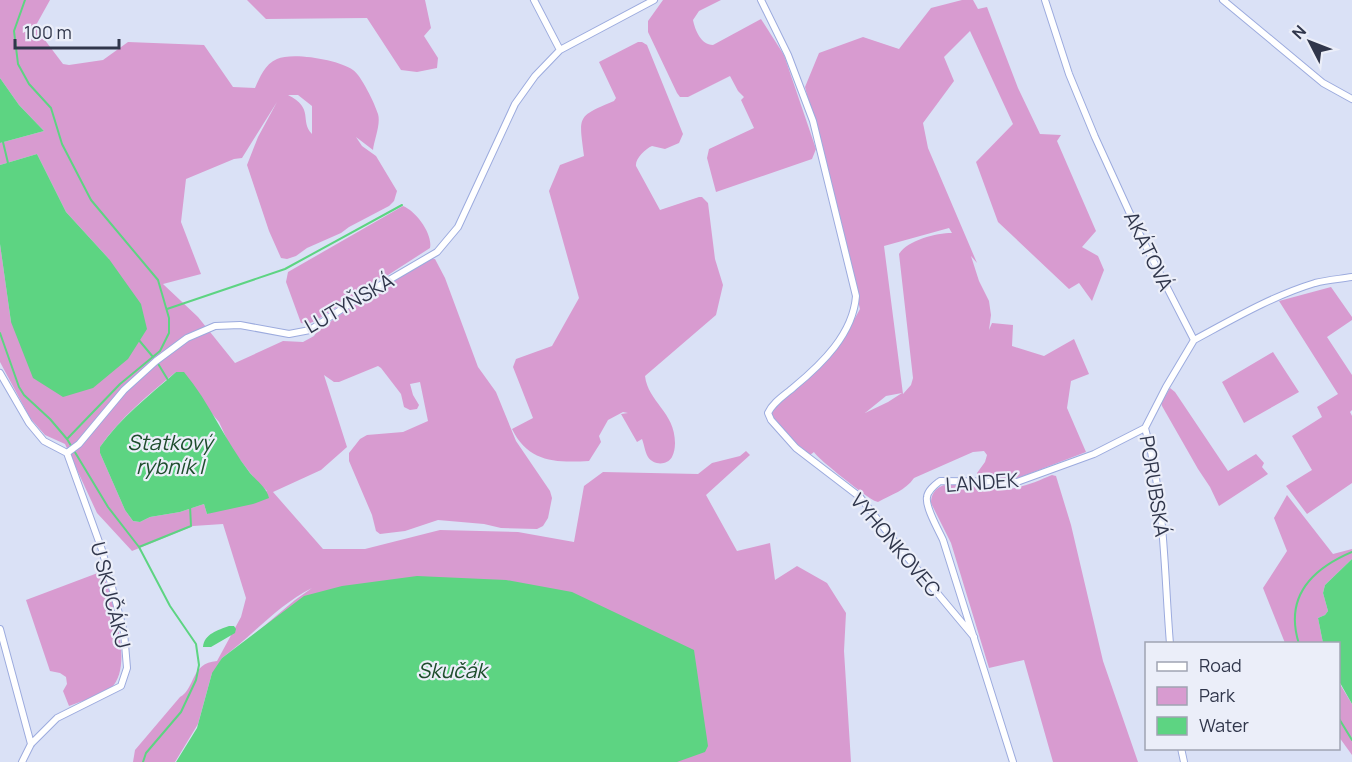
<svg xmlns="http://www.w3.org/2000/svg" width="1352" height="762" font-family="Manrope,sans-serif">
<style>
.green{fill:#d89bd0;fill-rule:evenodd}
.water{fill:#5dd482}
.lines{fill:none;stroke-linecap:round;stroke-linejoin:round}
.stream{stroke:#5dd482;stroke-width:2}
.minor-casing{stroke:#9cabde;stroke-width:8}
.minor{stroke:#fff;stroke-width:6}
.labels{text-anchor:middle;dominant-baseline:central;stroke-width:4.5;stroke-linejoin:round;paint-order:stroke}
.street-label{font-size:20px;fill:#30364b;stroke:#ebeef9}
.water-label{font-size:21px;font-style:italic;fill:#1e4d2d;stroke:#ebeef9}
</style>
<rect width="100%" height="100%" fill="#dae1f6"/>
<path class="green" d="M0,0h50l-15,27 28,37 6,1 34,-5 25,-18 76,3 29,42 22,1c5,-11 10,-24 22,-29 16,-7 62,1 76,11 8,5 22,34 25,44 3,10 -4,26 -5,36l-17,-13 6,9 14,10 21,35 -3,10 -5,5 -40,21 -8,6 -34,15 -11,8 -9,3 -6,-1 -12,-27 -22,-66 11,-28 19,-35 -35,56 -8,1 -48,20 -5,43 20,52 -38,10 35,33 37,46 48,-22 20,1 11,-6 3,-5 40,-28 73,-44h5l10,19 33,89 18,25 20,49 34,50 2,7 -4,20 -5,8 -6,3 -36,-1 -17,-4 -46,-4 -33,11 -25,3 -4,-3 -4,-16 -23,-54v-8l11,-14 7,-4 36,-3 25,-11 -8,-39 -10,2 3,11 6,10 -2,4 -7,1 -6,-3 -3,-13 -20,-26 -3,-2 -39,16h-5l-10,-7 23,72 -26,23 -48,22 50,57h42l75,-19 78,2 56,10 10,-56 19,-14 95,2 14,-11 28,-7 6,-5 4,4 -44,40 31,56 33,-8 5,37 22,-14 30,17 19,30 -2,38 7,111h-536l-103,-89 -14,51 -23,38h-42l2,-12 45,-53c16,-9 10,-34 37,-36l24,-44 5,-19 -23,-74 -30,2 -61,25 -35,-38 -32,-69 -20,-9 -15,-17 -30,-56v-118l11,78 98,-63 -43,-47 -29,-58 -37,11v-22l44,-12 -25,-26 -19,-27zM288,95h10l14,11v28c-13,-14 3,-25 -24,-39zM176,372l43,50 12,26 27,35 9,8 -60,23 -3,-10 -24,8 -30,5 -10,5 -7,-1 -8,-11 -25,-57v-6c20,-29 49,-53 76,-75zM312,588l-17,12 -76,64 3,-6c30,-22 56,-53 90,-70z
M247,0h178l6,28 -7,8 14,22 -1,10 -20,4 -16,-2 -34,-52 -101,1z
M663,0h58l-22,11 -6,9c2,10 8,25 20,25l48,-26 23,36 32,94 -4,10 -96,33 -9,-34 2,-9 45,-21 -13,-28 3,-3 -6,-6 -8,-15 -42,21h-8l-3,-4 -29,-61v-11z
M962,0h11l5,9 9,-2 31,81 22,46 21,1 -4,6 39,90 -14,16 16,9 6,14 -12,31 -13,-18 -10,6 -71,-67 -22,-60 37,-38 -43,-93 -26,26 10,24 -31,42 5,25 49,115 -6,-7 8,25 10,20 2,14 -2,15 3,-7 21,2 -1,21 32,10 30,-17 15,35 -18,7 -4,27 19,44 -76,29 -15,1 -18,-4v-5l8,-11 2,-7 -3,-4 -11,1 -59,26c-9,13 -22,16 -36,24l-3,-1c-9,-4 -58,-43 -61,-49l-4,3 -19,-16 -20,-25v-4c39,-33 65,-56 89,-101l-55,-222 14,-34 44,-16 36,12 32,-41zM949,228l3,5c-16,0 -44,7 -53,21l14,124 -2,7 -8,9 -19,-148zM902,393l-14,9 -23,11 21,-17z
M638,42h4l5,3 36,89 -4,9 -14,6 -13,-3c-7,3 -17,13 -16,20l24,44 39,-13h3l6,6 7,56 8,26 -7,30 -71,61c3,26 30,36 30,67 0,5 -1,10 -3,14 -5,9 -19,8 -24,0 -3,-5 -4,-13 -6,-18l-5,3 -16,-28 7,-1 -5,-1 -15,8 -9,16 2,6 -12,19c-34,2 -61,1 -77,-32l21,-11 -20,-51 3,-8 36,-13 27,-48 -30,-107 11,-26 24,-9c-5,-40 -8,-39 30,-55l2,-3 -17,-36z
M403,206c13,5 30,28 27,42l-45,29 -9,2 -4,5 -55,36 -9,4 -7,-1 -15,-41 2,-10z
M1331,287l21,30v3l-25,17 25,38v35l-2,2 2,4v67l-45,31 -21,-28 26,-16 -20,-34 30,-19 -5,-10 21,-13 -59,-93z
M1273,352l26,40 -55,31 -22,-41z
M1170,388l5,4 53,79 28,-17 8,9 -2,4 6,7 -49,32 -9,-19 -12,-18 -36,-63 -1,-3z
M1052,475l4,1 15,49 32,136 35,101h-85l-29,-102 -35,8 -38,-125 -20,-40c1,-34 56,-13 75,-14 16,-1 32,-8 46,-14z
M1287,495l46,59 19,-5v10l-27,26 -2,8 5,18 -3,4 -7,3 5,25h-38l-22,-55 24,-37 -13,-33z
M103,571c8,27 32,95 8,117 -10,9 -30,13 -42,18l-6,-15 4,-7 -1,-7 -6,-4 -10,-2 -24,-71z
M1338,681l14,23v51l-13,-18z"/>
<path class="water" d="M0,78l19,27 25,26 -44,12z
M37,154l29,58 43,47 32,45 6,25 -19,30 -35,29 -30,9 -30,-19 -22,-56 -11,-78v-79z
M176,372h8c26,31 41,69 66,101 7,8 17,15 19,25l-16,6 -46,10 -3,-10 -24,8 -30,5 -10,5 -7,-1 -8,-11 -25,-57v-6c20,-29 50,-52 76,-75z
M1352,559v145l-13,-23 -1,-37 -15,-1 -5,-25 7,-3 3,-4 -5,-18 2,-8z
M417,576l89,4 66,12 122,58 14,96 -3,6 -28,10h-501l21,-34 15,-55 10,-15 82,-62 38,-10z
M229,626h5l2,3 -1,4 -24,14h-8c1,-13 15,-17 26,-21z"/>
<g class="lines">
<path class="stream" d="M25,0l-11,31 4,33 11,20 22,24 11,36 29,56 67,80 11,38v15l-9,18 -40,33 -53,55
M3,142l5,21
M167,309l118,-40 117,-64
M0,333l19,54 5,8 26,24 17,20 41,68 31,40 31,59 26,38 3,21 -3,15 -15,32 -35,41 -3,9
M138,339l15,18
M157,362l11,18
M139,547l52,-21 -1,-20
M1299,644c-15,-47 13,-75 53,-92
M1338,717l14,23"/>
<defs>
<path id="minor" d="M534,0l26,50
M761,0l27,55 25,66 43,175c-3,38 -34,68 -62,91 -9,8 -21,15 -26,26l3,7 25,28 64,49 42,54 72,86
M1045,0l24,74 26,63 42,92 57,111
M1223,0l100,83 29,16
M1194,340c39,-21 78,-44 121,-57 12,-3 25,-4 37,-6
M0,373l29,50 15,18 23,12
M67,453l12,-9 45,-54 32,-29 31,-23 28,-12 25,-1 49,9 21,-4 50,-33 77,-45 21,-25 57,-123 20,-28 25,-26 94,-50
M0,629l31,115
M1170,644c-6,-73 -5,-146 -25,-216l21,-41 28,-47
M1181,748l3,14
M22,762l9,-18 26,-26 64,-32 6,-18 -3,-36 -22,-82 -35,-97
M1013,762l-70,-222c-4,-9 -18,-33 -16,-43 1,-7 8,-12 13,-16l77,1 77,-28 51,-26"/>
</defs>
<use href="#minor" class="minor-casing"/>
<use href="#minor" class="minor"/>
</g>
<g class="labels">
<g class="street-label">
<text transform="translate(1149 251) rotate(64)">AKÁTOVÁ</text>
<text transform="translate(349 303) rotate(-30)">LUTYŇSKÁ</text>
<text transform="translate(982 482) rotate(-4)">LANDEK</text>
<text transform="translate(1155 486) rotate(81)">PORUBSKÁ</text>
<text transform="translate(896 545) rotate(50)">VYHONKOVEC</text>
<text transform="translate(111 595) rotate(76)">U SKUČÁKU</text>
</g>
<g class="water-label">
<text x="170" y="442">Statkový<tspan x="170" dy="24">rybník I</tspan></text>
<text x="452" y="670">Skučák</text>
</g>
</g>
<rect x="1145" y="642" width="195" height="108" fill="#ebeef9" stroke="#a0a4b3" stroke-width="1.5"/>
<rect x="1157" y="662" width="30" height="9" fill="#ffffff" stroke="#a0a4b3" stroke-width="1.5"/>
<text x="1199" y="672" font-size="18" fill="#30364b">Road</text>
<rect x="1157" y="687" width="30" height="18" fill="#d89bd0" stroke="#a0a4b3" stroke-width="1.5"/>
<text x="1199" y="702" font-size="18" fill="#30364b">Park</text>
<rect x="1157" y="717" width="30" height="18" fill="#5dd482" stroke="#a0a4b3" stroke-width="1.5"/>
<text x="1199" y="732" font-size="18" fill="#30364b">Water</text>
<g transform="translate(1310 42) rotate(312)" stroke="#ebeef9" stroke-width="4.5" paint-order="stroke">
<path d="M0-4.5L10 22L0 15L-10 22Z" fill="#30364b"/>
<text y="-9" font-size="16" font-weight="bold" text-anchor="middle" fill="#30364b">N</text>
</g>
<path d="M15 39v9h104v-9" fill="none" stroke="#30364b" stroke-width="3"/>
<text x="24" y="39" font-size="18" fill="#30364b" stroke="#ebeef9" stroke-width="4.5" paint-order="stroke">100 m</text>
</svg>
